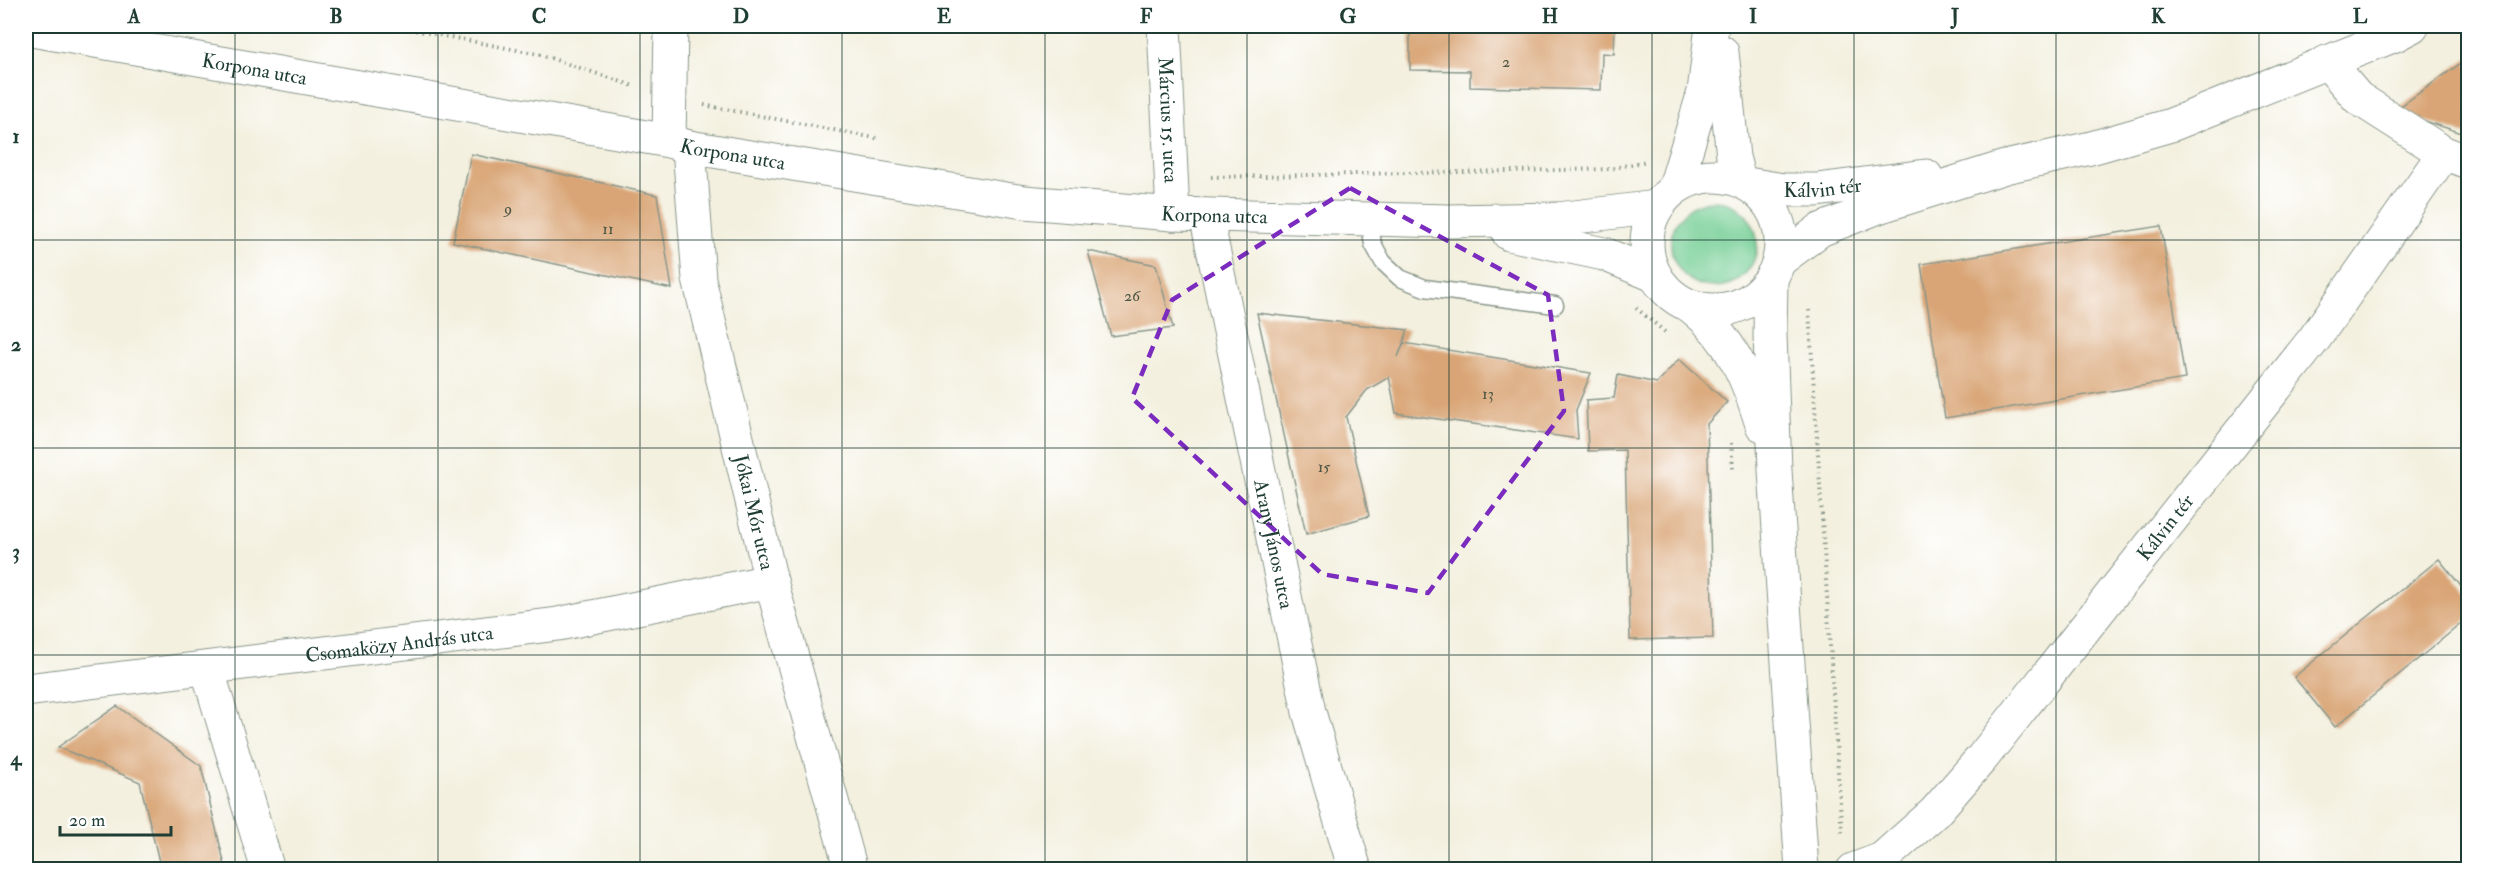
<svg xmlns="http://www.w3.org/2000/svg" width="2494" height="895" font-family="'IM FELL Double Pica',serif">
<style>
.green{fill:#74ce95;stroke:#4a8664;stroke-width:1.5}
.building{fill:#d9a576}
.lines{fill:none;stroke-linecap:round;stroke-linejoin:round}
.service-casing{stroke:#89968a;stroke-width:19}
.minor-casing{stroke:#89968a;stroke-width:35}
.tertiary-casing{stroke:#89968a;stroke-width:35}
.path{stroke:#89968a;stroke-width:4;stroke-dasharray:1.5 4.5;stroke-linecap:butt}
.service{stroke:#fff;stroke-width:16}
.minor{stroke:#fff;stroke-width:33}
.tertiary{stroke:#fff;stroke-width:33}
.marked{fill:none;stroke:#7b2cbf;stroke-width:4.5;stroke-dasharray:12 8;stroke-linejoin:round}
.grid{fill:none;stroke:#1f3d34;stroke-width:1.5;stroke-opacity:0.55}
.labels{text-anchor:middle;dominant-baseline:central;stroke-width:5;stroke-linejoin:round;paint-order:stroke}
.number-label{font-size:16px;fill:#4e5744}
.street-label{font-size:20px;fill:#1f3d34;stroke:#fff}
.neatline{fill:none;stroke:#1f3d34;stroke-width:2}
.grid-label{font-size:20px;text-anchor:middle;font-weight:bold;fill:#1f3d34}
</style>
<rect width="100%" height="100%" fill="#fff"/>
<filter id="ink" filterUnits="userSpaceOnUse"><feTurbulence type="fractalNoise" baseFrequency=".0167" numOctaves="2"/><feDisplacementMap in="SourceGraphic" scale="12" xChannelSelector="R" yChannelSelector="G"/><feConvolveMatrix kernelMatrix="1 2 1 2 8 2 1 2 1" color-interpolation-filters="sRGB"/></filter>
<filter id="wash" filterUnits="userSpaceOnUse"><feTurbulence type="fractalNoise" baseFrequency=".008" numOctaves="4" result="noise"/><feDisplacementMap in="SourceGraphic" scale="24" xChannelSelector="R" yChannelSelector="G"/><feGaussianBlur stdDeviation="1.35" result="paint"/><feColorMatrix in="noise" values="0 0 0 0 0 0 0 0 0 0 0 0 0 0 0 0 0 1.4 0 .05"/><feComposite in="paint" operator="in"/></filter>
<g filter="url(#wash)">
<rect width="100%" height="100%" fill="#f3f0df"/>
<path class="green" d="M1671 244a43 43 0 1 1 86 0a43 43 0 1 1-86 0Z"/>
<g id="blocks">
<path class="building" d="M1410,26h205l-1,28 -12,-1 -1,37 -131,-3v-16l-60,-1z
M2468,58v77l-74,-24z
M471,154l186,41 15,94 -219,-47z
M2161,226l24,153 -240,39 -24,-154z
M1088,251l68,14 17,63 -62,8z
M1257,313l151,17 -10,27 6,-14 187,30 -15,37 2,29 -182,-26 -7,-36 -22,13 -21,27 23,99 -63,18z
M1679,359l48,43 -20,22 6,214 -83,2 -5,-190 -37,1 -2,-51 28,-2 4,-23 39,8z
M2439,559l29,36v23l-133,109 -41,-50z
M117,706l84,60 25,104h-65l-21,-88 -82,-35z"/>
</g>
</g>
<g filter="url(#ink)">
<use href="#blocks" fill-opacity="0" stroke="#89968a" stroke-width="1.5"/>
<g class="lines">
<defs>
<path id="service" d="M1369,220l4,24 10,18 17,16 25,10 130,17"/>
<g id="minor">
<path id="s1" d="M1164,26l9,188"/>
<path d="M1722,52l11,105 6,23"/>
<path d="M2327,62l31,36 86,55 24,9"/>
<path d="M669,141l2,-115"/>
<path id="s2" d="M689,147l10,132 72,302 80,289"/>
<path id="s3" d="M1747,184l36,6h34l109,-14"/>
<path d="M1675,187l29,-95 8,-66"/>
<path id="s4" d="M1206,215l103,497 46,158"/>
<path d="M1780,260l40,-30 61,-24 124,-39 86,-19 80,-23 224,-90 17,-9"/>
<path d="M207,668l61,202"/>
<path id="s5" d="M26,690l532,-66 213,-43"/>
<path id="s6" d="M1853,870l29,-11 53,-47 47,-54 333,-420 129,-185"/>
</g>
<g id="tertiary">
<path id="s7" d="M26,29l643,112 20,6 335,55 149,12 275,7 110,-2 99,-12"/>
<circle cx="1714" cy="243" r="67"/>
<path d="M1509,234l95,20 50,21"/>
<path d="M1771,278l-1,57 5,135 27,400"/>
<path d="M1693,308c38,30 55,71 69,117"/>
</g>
</defs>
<use href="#service" class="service-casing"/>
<use href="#minor" class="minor-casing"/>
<use href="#tertiary" class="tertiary-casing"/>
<path class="path" d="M392,26l146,28 96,32
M704,105l176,34
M1211,177l398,-8 38,-8
M1636,308l29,24
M1809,310l33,526
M1731,443l2,27"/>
<use href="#service" class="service"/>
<use href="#minor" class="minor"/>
<use href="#tertiary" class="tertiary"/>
</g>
</g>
<path class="marked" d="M1350,188l198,107 16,116 -136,182 -106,-19 -190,-176 40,-98z"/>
<path class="grid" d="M235,26v844M438,26v844M640,26v844M842,26v844M1045,26v844M1247,26v844M1449,26v844M1652,26v844M1854,26v844M2056,26v844M2259,26v844M26,240h2442M26,448h2442M26,655h2442"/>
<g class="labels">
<g class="number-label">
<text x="1506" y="62">2</text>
<text x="508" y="209">9</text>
<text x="608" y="229">11</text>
<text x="1132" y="296">26</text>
<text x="1488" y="394">13</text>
<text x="1324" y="467">15</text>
</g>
<g class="street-label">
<text stroke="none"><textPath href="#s7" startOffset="232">Korpona utca</textPath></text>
<text stroke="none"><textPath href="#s1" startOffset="94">Március 15. utca</textPath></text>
<text stroke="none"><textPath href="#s7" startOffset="718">Korpona utca</textPath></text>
<text stroke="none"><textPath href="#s3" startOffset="76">Kálvin tér</textPath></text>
<text stroke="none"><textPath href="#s7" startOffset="1204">Korpona utca</textPath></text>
<text stroke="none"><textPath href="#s2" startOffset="372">Jókai Mór utca</textPath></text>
<text stroke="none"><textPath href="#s6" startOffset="468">Kálvin tér</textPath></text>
<text stroke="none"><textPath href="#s4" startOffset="336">Arany János utca</textPath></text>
<text stroke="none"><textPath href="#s5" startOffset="376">Csomaközy András utca</textPath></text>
</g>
</g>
<rect width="2494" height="895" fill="none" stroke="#fff" stroke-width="66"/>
<path d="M60 826v9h111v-9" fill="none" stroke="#1f3d34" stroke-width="3"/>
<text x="69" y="826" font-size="18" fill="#1f3d34" stroke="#ffffff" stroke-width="4.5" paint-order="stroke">20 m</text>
<rect x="33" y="33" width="2428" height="829" class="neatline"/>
<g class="grid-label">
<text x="134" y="23">A</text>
<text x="336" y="23">B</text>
<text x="539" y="23">C</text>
<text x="741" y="23">D</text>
<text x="944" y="23">E</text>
<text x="1146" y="23">F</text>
<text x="1348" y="23">G</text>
<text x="1550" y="23">H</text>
<text x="1753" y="23">I</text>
<text x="1955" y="23">J</text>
<text x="2158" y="23">K</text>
<text x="2360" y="23">L</text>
<text x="16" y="143">1</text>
<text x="16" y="351">2</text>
<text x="16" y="558">3</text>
<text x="16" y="765">4</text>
</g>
</svg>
